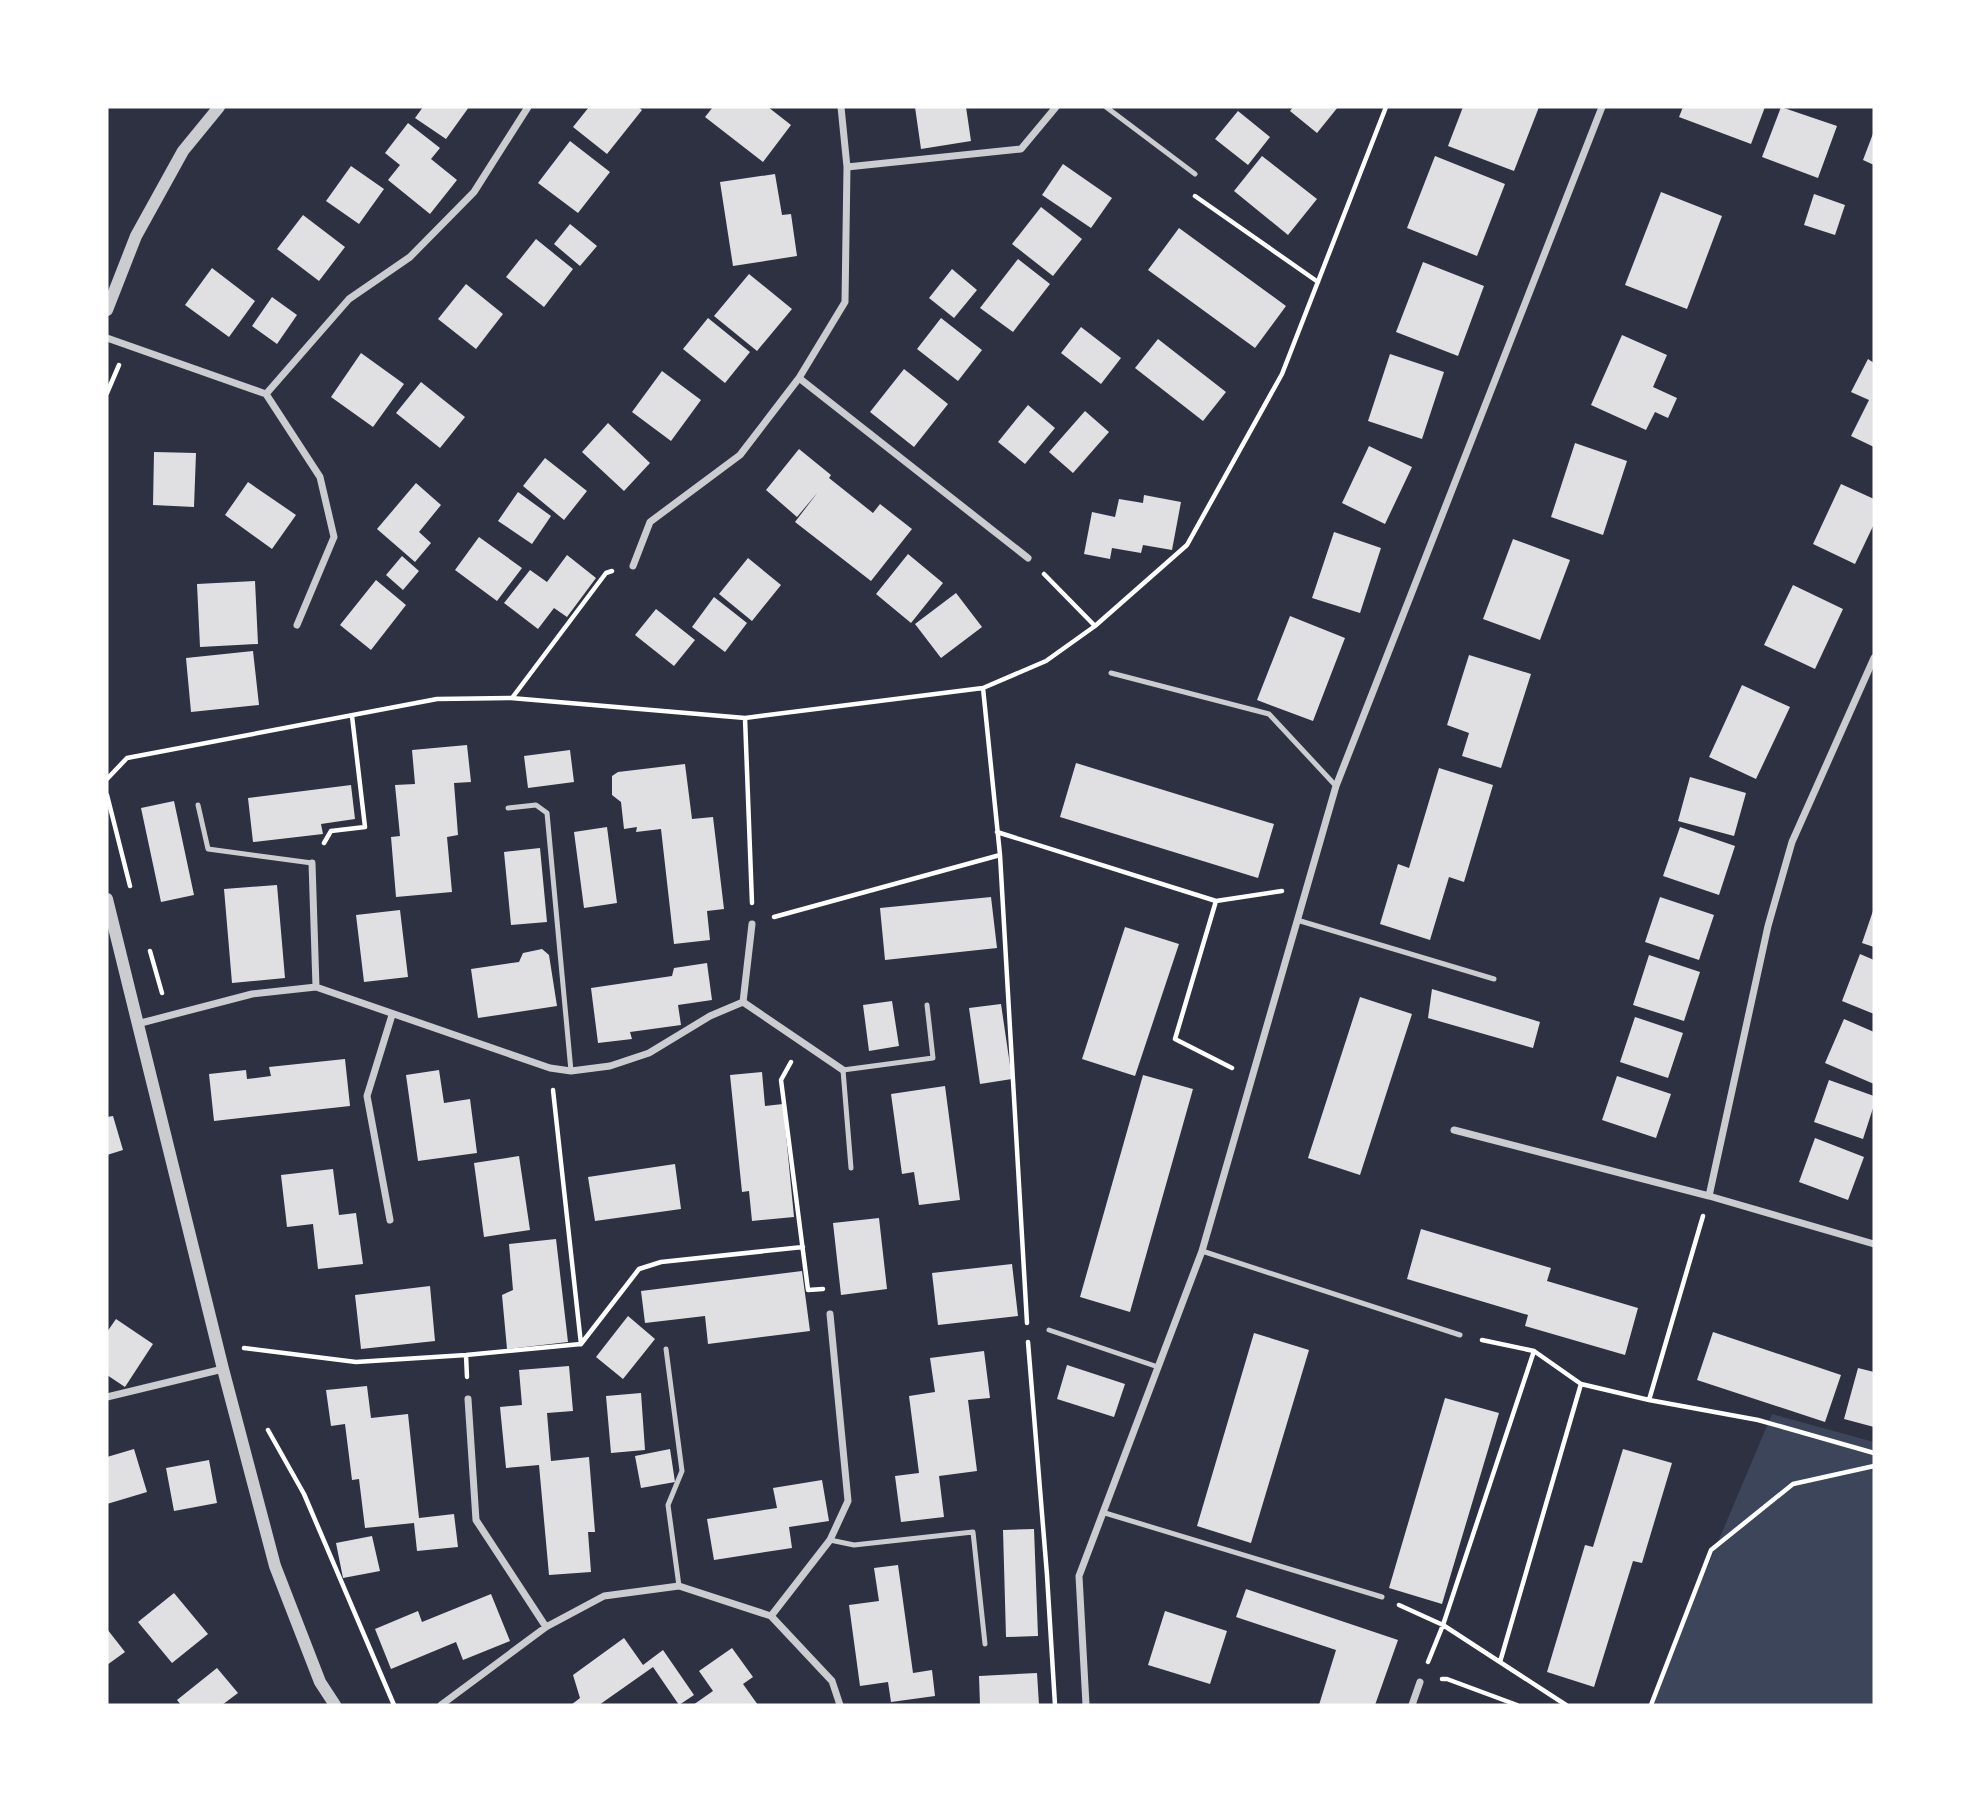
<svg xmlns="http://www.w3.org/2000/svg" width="1981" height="1812" font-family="Montserrat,sans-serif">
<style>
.green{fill:#3c4559}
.building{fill:#e0e0e3}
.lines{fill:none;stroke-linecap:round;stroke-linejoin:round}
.path{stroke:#fff;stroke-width:4.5}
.service{stroke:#caccd0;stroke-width:5}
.minor{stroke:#caccd0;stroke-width:7}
.tertiary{stroke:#caccd0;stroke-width:12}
</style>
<rect width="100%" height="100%" fill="#2d3142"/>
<path class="green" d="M1772,1414l102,28v263h-225z"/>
<path class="building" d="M423,107h46l-23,32 -31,-21z
M589,107h49l4,3 -35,44 -34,-27z
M713,107h55l23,18 -28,37 -58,-45z
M915,107h51l5,34 -50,8z
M1293,107h45l-21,26 -27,-22z
M1463,107h76l-25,64 -66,-25z
M1683,107h82l-14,37 -72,-27z
M1781,107l56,19 -19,52 -56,-21z
M1238,111l32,26 -22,28 -33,-26z
M408,123l32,25 -9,11 26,21 -27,34 -42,-34 12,-15 -15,-12z
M1874,131v34l-11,-5z
M570,141l40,31 -32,41 -40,-30z
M1262,156l55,43 -29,36 -54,-44z
M1435,156l70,28 -28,72 -70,-28z
M1063,164l49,34 -21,30 -49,-33z
M351,166l33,23 -25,35 -33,-23z
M775,174l7,41 9,-1 6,42 -64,10 -13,-84z
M1661,192l61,24 -35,93 -62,-24z
M1814,194l31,11 -10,30 -31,-10z
M1041,207l41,32 -29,37 -41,-32z
M303,215l42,32 -26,34 -42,-32z
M570,224l27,22 -17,20 -26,-22z
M1179,228l107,78 -31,42 -107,-78z
M536,239l37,30 -29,38 -38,-30z
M1018,259l32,25 -37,48 -33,-24z
M1423,262l61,24 -26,70 -62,-24z
M212,268l43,33 -26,36 -44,-32z
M952,269l25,21 -23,28 -25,-20z
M749,274l43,35 -35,42 -43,-35z
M466,284l37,30 -27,35 -38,-30z
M272,297l25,18 -20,29 -25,-18z
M708,318l42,34 -25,31 -42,-34z
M941,318l41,32 -24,31 -41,-32z
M1081,327l40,31 -20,26 -40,-31z
M1622,335l45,20 -14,32 24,11 -9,20 -13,-6 -9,18 -55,-25z
M1158,339l68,53 -23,29 -68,-53z
M361,353l43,31 -31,43 -42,-30z
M1390,354l54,18 -22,67 -54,-18z
M1868,359l6,4v84l-23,-11 18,-36 -18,-8z
M904,369l44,35 -34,43 -44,-35z
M662,371l39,29 -30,41 -39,-29z
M421,382l44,35 -25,31 -44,-35z
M1028,405l27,23 -30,36 -27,-22z
M1085,411l24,21 -36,41 -24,-21z
M608,423l42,40 -26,28 -42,-39z
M1575,443l52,18 -24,74 -52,-18z
M1369,446l43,21 -27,57 -43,-21z
M799,449l32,26 -2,3 44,35 7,-9 32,25 -41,52 -76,-59 23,-30 -21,25 -31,-27z
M154,452l42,1 -2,54 -41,-2z
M545,458l42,33 -23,29 -41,-34z
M248,482l48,33 -24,34 -47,-34z
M416,483l25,22 -22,27 12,11 -16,19 -38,-33z
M1841,484l33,15v25l-19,40 -42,-20z
M518,492l33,24 -19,28 -34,-23z
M1144,495l37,7 -9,48 -29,-5 -2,8 -29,-5 -2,11 -26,-5 8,-42 23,5 4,-18 24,4z
M1334,532l47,16 -21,65 -48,-15z
M479,537l43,31 -25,33 -42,-31z
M1513,539l57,21 -30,80 -57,-21z
M908,554l35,29 -32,40 -35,-29z
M567,555l29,23 -29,39 -13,-9 -16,21 -34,-26 26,-33 17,12z
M402,556l17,15 -16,19 -17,-15z
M748,558l33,27 -29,36 -33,-27z
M376,580l30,25 -35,45 -31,-25z
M255,581l3,63 -58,3 -3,-63z
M1793,585l50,24 -28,60 -51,-24z
M956,593l26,34 -41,31 -26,-34z
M714,597l33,26 -22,29 -33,-25z
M656,609l39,31 -21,26 -39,-31z
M1290,616l55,22 -32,83 -56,-21z
M253,651l6,54 -68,7 -5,-54z
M1469,655l62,19 -30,94 -39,-12 7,-23 -22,-8z
M1742,685l48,22 -34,72 -47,-22z
M467,745l4,37 -17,1 4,52 -11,2 5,55 -56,5 -5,-60 9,-1 -5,-51 20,-1 -3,-34z
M570,750l4,32 -46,6 -4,-32z
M1076,763l198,61 -16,54 -198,-61z
M685,764l7,55 21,-2 11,92 -17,2 3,29 -36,4 -13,-115 -25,3 1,-5 -13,2 -3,-27 -9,-7v-19l6,-4z
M1439,768l54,17 -29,97 -15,-5 -19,63 -50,-16 18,-60 11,4z
M1690,777l56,16 -12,43 -56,-15z
M351,785l4,34 -34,5 2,10 -70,8 -5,-44z
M174,801l20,94 -33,7 -20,-94z
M607,827l10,76 -33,5 -10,-76z
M1680,827l55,19 -16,49 -56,-19z
M540,848l7,74 -36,3 -7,-73z
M277,885l8,93 -53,5 -8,-94z
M991,897l6,51 -112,12 -5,-52z
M1660,897l54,18 -15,45 -54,-18z
M1874,908v39l-12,-4z
M400,910l8,67 -44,5 -8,-67z
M1125,927l54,17 -44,132 -53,-17z
M542,949l7,6 8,51 -79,12 -7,-49 48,-7 4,-9z
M1860,954l14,6v54l-32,-13z
M1649,955l51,17 -16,49 -51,-16z
M707,963l5,37 -34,5 3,20 -51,7 2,7 -34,4 -7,-55 81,-12 2,-8z
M1432,989l108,33 -7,26 -105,-30z
M1360,997l52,17 -52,161 -52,-17z
M892,1001l7,45 -30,5 -6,-46z
M1001,1004l11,75 -32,5 -11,-76z
M1635,1017l48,16 -15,45 -48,-16z
M1844,1019l30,13v52l-49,-21z
M345,1059l5,47 -136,15 -5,-47 37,-4 1,9 24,-3 -2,-9z
M439,1070l5,33 26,-4 7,54 -59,8 -12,-86z
M762,1072l3,34 18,-2 11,113 -42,4 -3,-30 -7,1 -12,-117z
M1143,1075l50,14 -63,223 -50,-15z
M1617,1076l54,18 -15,44 -54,-18z
M1829,1080l45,16v9l-11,34 -49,-17z
M945,1086l15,114 -41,5 -5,-33 -12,2 -11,-80z
M113,1116l10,34 -16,5v-38z
M1815,1138l49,19 -16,43 -49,-18z
M519,1156l11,74 -46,7 -10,-74z
M675,1164l6,45 -86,12 -7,-44z
M333,1169l6,46 17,-2 7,51 -45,5 -5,-45 -26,3 -6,-52z
M879,1218l8,71 -46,6 -8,-72z
M1421,1229l130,39 -4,13 91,27 -13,47 -100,-29 3,-11 -121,-36z
M556,1239l12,103 -61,7 -5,-54 11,-5 -4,-46z
M1012,1264l6,52 -80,9 -6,-52z
M802,1271l8,60 -102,13 -3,-28 -60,7 -4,-32z
M430,1286l5,55 -74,8 -6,-54z
M628,1316l27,23 -32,40 -27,-22z
M116,1319l37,25 -28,43 -18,-12v-43z
M1713,1332l128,43 -16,47 -128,-42z
M1254,1333l55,17 -58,193 -54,-17z
M984,1351l6,47 -22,2 9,71 -38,5 5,41 -43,5 -6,-46 24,-3 -10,-77 26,-4 -5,-34z
M1067,1365l58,19 -11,33 -57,-18z
M569,1366l4,45 -26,2 4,48 38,-4 6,75h-7l3,40 -42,3 -10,-110 -33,3 -6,-61 22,-2 -3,-35z
M1858,1368l16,4v55l-30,-8z
M367,1386l4,32 37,-4 11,104 35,-4 4,33 -41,4 -3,-28 -49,5 -6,-49 -7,1 -7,-56 -14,2 -5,-36z
M641,1393l4,57 -34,3 -5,-57z
M1445,1398l54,15 -57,191 -53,-16z
M134,1449l13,43 -40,12v-47z
M670,1449l5,33 -34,6 -6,-32z
M1623,1449l49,14 -30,100 -9,-2 -39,126 -47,-15 38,-127 8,2z
M209,1460l8,43 -43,8 -8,-43z
M822,1480l7,41 -40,6 3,21 -78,12 -7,-41 70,-11 -4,-20z
M1034,1529l4,107 -32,1 -3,-107z
M372,1536l8,35 -37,7 -7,-35z
M898,1565l15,108 19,-3 3,26 -44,6 -3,-20 -28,4 -11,-81 30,-4 -5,-33z
M1246,1589l152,51 -23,65h-56l17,-55 -100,-33z
M174,1593l34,41 -36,29 -34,-41z
M491,1594l19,47 -47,19 -7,-18 -65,27 -16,-40 43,-18 4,11z
M1165,1611l62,20 -17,53 -62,-19z
M107,1629l18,23 -18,13z
M624,1638l19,27 20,-15 31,45 -15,10 -26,-38 -54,38h-28l9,-7 -7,-23z
M732,1648l21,29 -10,7 15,21h-65l20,-14 -14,-20z
M217,1668l21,25 -16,12h-41l-4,-5z
M1037,1673l2,32h-59l-1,-29z"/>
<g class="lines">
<path class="path" d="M1195,196l123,86
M107,393l12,-28
M1044,574l51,52
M983,688l17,167 27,468
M512,698l94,-125 6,-2
M745,718l7,185
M107,779l20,-21 310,-59 74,-1 234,20 238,-30 63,-27 49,-35 92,-81 95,-171 104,-267
M107,795l23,91
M997,832l219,69
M324,843l7,-12 34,-4 -13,-111
M774,917l226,-62
M150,951l12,42
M791,1062l-10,18 27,210 15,-1
M1232,1068l-57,-29 41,-138 66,-10
M1482,1340l52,11 47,33 68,16 109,20 116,33
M1028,1342l19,233 8,130
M581,1344l58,-75 22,-7 142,-15
M244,1348l112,14 110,-7 115,-11 -28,-254
M466,1355l1,22
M1649,1400l54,-184
M268,1430l36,64 90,211
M1399,1605l44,20 123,80
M1428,1662l15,-37 91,-274
M1500,1662l81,-278
M1442,1679h5l70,26
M1651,1705l60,-155 82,-66 81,-18"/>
<path class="service" d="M1106,107l89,67
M1111,673l158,41 67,72
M198,805l10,44 104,14
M508,808l28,-3 11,8 24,258
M1297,920l197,59
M851,1168l-8,-98 90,-12 -6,-53
M1202,1251l258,84
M1049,1330l109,37
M666,1349l16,122 -14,34 11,81
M1105,1513l277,84
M830,1540l24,5 119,-13 12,112"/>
<path class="minor" d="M847,167l174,-18 35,-42
M107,338l159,56 54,83 14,60 -37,88
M799,378l229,180
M266,394l83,-95 61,-42 64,-65 54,-85
M633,566l17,-44 90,-67 59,-77 46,-76 2,-135 -6,-60
M312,863l4,124
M743,1002l100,68
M137,1024l115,-30 64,-7 234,81 21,3 39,-5 39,-13 61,-37 33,-14 9,-78
M1454,1130l255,66 165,48
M1709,1196l59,-270 24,-84 82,-184
M390,1220l-23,-124 25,-81
M107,1397l116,-28
M468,1399l8,121 70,107
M771,1616l59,-76 18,-39 -18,-187
M441,1705l105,-78 58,-31 75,-10 92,30 61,65 8,24
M1086,1705l-7,-129 123,-325 134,-465 266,-679
M1412,1705l8,-23"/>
<path class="tertiary" d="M107,310l29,-74 47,-85 36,-44
M107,899l116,470 52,197 45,116 15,23"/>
</g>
<rect width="1981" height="1812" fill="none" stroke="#ffffff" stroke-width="217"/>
</svg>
